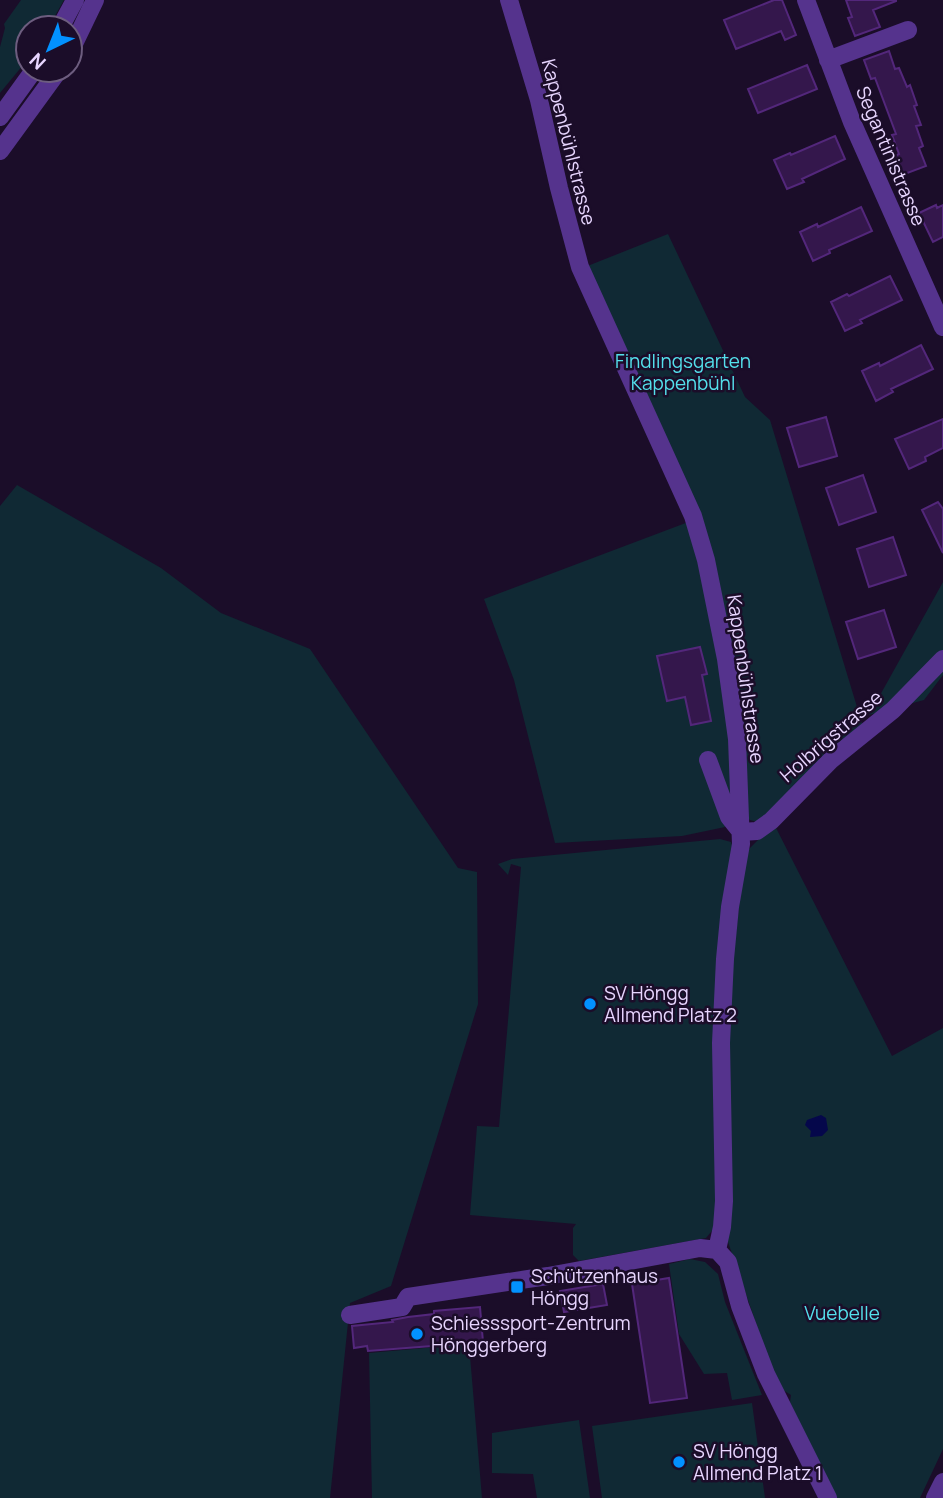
<svg xmlns="http://www.w3.org/2000/svg" width="943" height="1498" font-family="Manrope,sans-serif">
<style>
.green{fill:#102934}
.water{fill:#05074b}
.building{fill:#34174c;stroke:#53277b;stroke-width:2}
.lines{fill:none;stroke-linecap:round;stroke-linejoin:round}
.minor{stroke:#55338d;stroke-width:18}
.poi-dot{fill:#0291ff;stroke:#1b0d29;stroke-width:2.5}
.labels{text-anchor:middle;dominant-baseline:central;stroke-width:5;stroke-linejoin:round;paint-order:stroke}
.street-label{font-size:19px;fill:#e8d6ff;stroke:#1b0d29}
.park-label{font-size:19px;fill:#54e0ec;stroke:#1b0d29}
.poi-label{font-size:19px;fill:#e8d6ff;stroke:#1b0d29;text-anchor:start}
</style>
<rect width="100%" height="100%" fill="#1b0d29"/>
<path class="green" d="M21,0h43l-16,28h-20v31l-28,34v-46l5,-19 -1,-4z
M668,234l77,163 25,23 94,310 -107,92 -7,-2 -6,-5 -34,-258 -125,-290z
M17,485l144,83 60,45 89,36 148,219 19,4 1,132 -87,282 -41,17 -20,195h-330v-992z
M691,521l40,208 5,73 -11,25 -43,9 -127,7 -41,-163 -30,-81z
M943,582v93l-19,25 -55,15z
M774,824l118,232 51,-28v421l-23,49h-87l-43,-96 1,-7 -13,-8 -50,-145 -4,-202 21,-187z
M720,839l11,3 3,10 -18,374 -10,12 -127,23 -6,-6v-27l3,-4 -106,-9 7,-89 22,1 22,-260 -10,-3 -3,11 -10,-11 14,-5z
M690,1259l15,3 13,12 7,28 37,93 -30,5 -5,-27 -23,1 -25,-40 -10,-70z
M469,1344l13,154h-110l-3,-145z
M752,1403l13,95h-163l-10,-72z
M579,1420l11,78h-53l-4,-24 -41,-1v-40z"/>
<path class="water" d="M821,1115l5,3 2,12 -6,6 -12,1 1,-6 -6,-6 2,-5z"/>
<path class="building" d="M774,0h8l14,35 -11,5 -4,-9 -45,18 -12,-29z
M846,0h50v1l-23,9 7,17 -25,9 -7,-18 4,-1z
M889,51l6,18 4,-1 8,19 3,-2 7,20 -3,1 7,19 -5,1 7,20 -4,2 7,18 -24,9 -7,-19 4,-2 -7,-19 4,-1 -21,-56 -4,1 -7,-19z
M807,65l10,24 -59,24 -10,-24z
M835,136l10,23 -43,20 2,3 -17,7 -13,-29 16,-7 1,2z
M936,205l1,3 6,-3v32l-10,5 -14,-29z
M861,207l11,24 -43,19 1,3 -17,8 -13,-29 17,-8 1,3z
M890,276l12,24 -42,20 2,3 -17,8 -14,-29 16,-8 2,2z
M921,345l12,24 -42,20 2,3 -17,9 -14,-30 17,-8 1,3z
M826,417l11,39 -38,11 -12,-39z
M943,419v29l-18,9 1,4 -17,8 -14,-30z
M863,475l13,37 -37,13 -13,-37z
M938,502l5,7v44l-21,-43z
M893,537l13,38 -37,12 -12,-38z
M884,610l12,37 -38,12 -12,-37z
M700,647l7,27 -5,1 9,46 -20,4 -6,-28 -18,4 -10,-45z
M669,1278l18,120 -37,5 -18,-119z
M603,1284l4,21 -43,7 -4,-21z
M480,1307l3,35 -115,9 -1,-5 -13,2 -2,-22 41,-4 -1,-2 16,-3 26,-3v-3z"/>
<g class="lines">
<path class="minor" d="M509,0l30,100 20,88 21,79 113,249 13,44 20,99 11,80 4,105 -11,63 -5,52 -4,84 3,158 -2,26 -5,23
M806,0l46,122 91,205
M60,28l15,-28
M70,52l25,-52
M828,60l80,-30
M0,117l34,-47
M0,151l59,-81
M708,760l21,57 12,15
M741,832l16,-1 14,-10 60,-61 62,-50 50,-51
M717,1250l11,12 12,44 26,68 62,124
M350,1315l52,-8 6,-10 140,-21 152,-28 17,2
M935,1498l8,-16"/>
</g>
<g class="poi-dot">
<circle cx="590" cy="1004" r="7"/>
<rect x="510" y="1280" width="14" height="14" rx="3.5"/>
<circle cx="417" cy="1334" r="7"/>
<circle cx="679" cy="1462" r="7"/>
</g>
<g class="labels">
<g class="street-label">
<text transform="translate(569 142) rotate(76)">Kappenbühlstrasse</text>
<text transform="translate(891 156) rotate(67)">Segantinistrasse</text>
<text transform="translate(746 679) rotate(82)">Kappenbühlstrasse</text>
<text transform="translate(831 736) rotate(-41)">Holbrigstrasse</text>
</g>
<g class="park-label">
<text x="683" y="361">Findlingsgarten<tspan x="683" dy="22">Kappenbühl</tspan></text>
<text x="842" y="1313">Vuebelle</text>
</g>
<g class="poi-label">
<text x="604" y="993">SV Höngg<tspan x="604" dy="22">Allmend Platz 2</tspan></text>
<text x="531" y="1276">Schützenhaus<tspan x="531" dy="22">Höngg</tspan></text>
<text x="431" y="1323">Schiesssport-Zentrum<tspan x="431" dy="22">Hönggerberg</tspan></text>
<text x="693" y="1451">SV Höngg<tspan x="693" dy="22">Allmend Platz 1</tspan></text>
</g>
</g>
<g transform="translate(49 49) rotate(223)"><circle r="33" fill="#1b0d29" stroke="#6d5d7f" stroke-width="2"/>
<path d="M0-5L12 26L0 18L-12 26Z" fill="#0291ff"/>
<text y="-10" font-size="19" font-weight="bold" text-anchor="middle" fill="#e8d6ff">N</text>
</g>
</svg>
